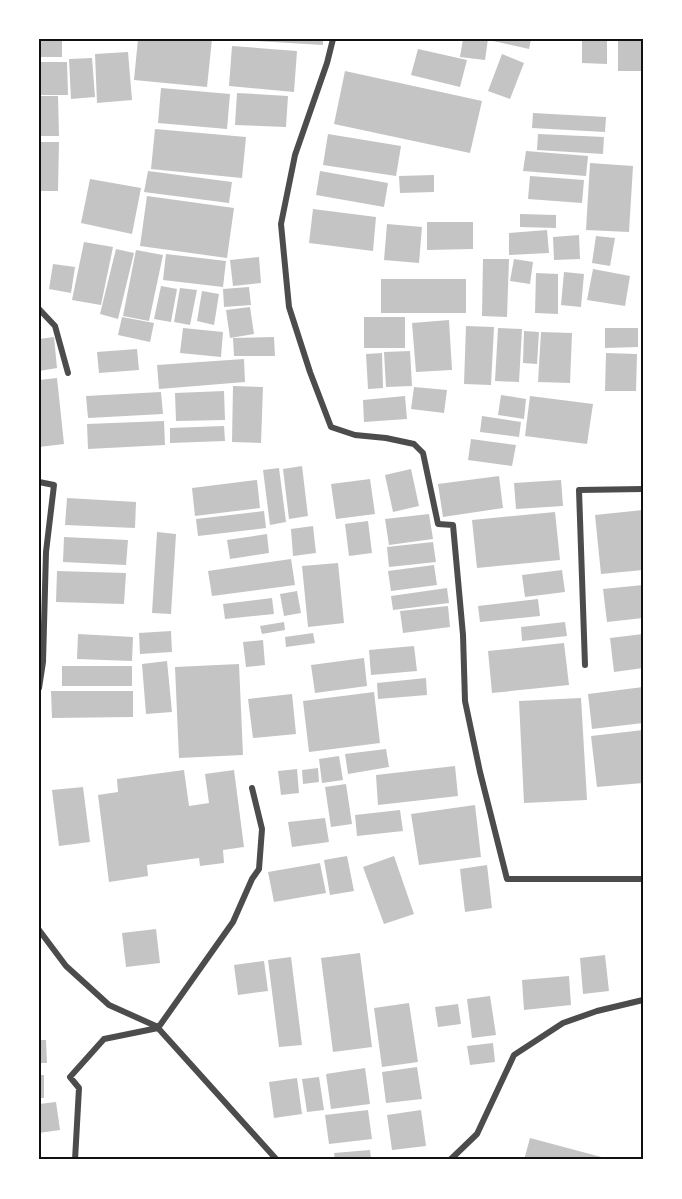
<svg xmlns="http://www.w3.org/2000/svg" width="682" height="1199" font-family="Mulish,sans-serif">
<style>
.building{fill:#c4c4c4}
.lines{fill:none;stroke-linecap:round;stroke-linejoin:round}
.minor{stroke:#4c4c4c;stroke-width:6}
.neatline{fill:none;stroke:#111;stroke-width:2}
</style>
<rect width="100%" height="100%" fill="#fff"/>
<path class="building" d="M39,39h23v18h-23z
M138,39h74l-5,48 -73,-7z
M256,39h67v6l-67,-4z
M463,39h25l-3,21 -25,-3z
M493,39h38l-2,10 -36,-8z
M582,39h25v25l-25,-1z
M618,39h25v32h-25z
M232,46l65,5 -3,41 -65,-6z
M418,49l49,11 -7,27 -49,-12z
M128,52l4,48 -35,3 -2,-49z
M502,54l22,9 -14,36 -22,-8z
M92,58l3,39 -24,2 -2,-40z
M39,62h28l1,33h-29z
M345,71l137,30 -12,52 -136,-29z
M161,88l69,6 -3,35 -69,-6z
M237,93l51,3 -2,31 -51,-2z
M39,96h19l1,40h-20z
M533,113l73,4 -1,15 -73,-4z
M155,129l91,8 -4,41 -91,-9z
M328,134l73,12 -5,30 -73,-11z
M538,134l66,3 -1,17 -66,-4z
M39,142h20l-1,49h-19z
M526,151l62,5 -2,20 -63,-5z
M590,163l43,3 -4,66 -43,-2z
M148,171l84,11 -3,21 -85,-11z
M320,171l68,12 -4,24 -68,-12z
M434,175v17l-34,1 -1,-17z
M530,176l54,4 -2,23 -54,-4z
M90,179l51,9 -9,46 -51,-11z
M147,196l87,12 -7,50 -87,-12z
M313,209l63,8 -3,34 -64,-8z
M520,214l36,1v13l-36,-1z
M427,222h46v27l-46,1z
M387,224l35,3 -3,36 -35,-3z
M547,230l2,23 -40,2v-22z
M579,235l1,24 -26,1 -1,-23z
M596,236l19,2 -5,28 -18,-3z
M84,242l29,5 -12,58 -29,-5z
M116,249l18,4 -16,66 -18,-5z
M136,250l27,5 -14,66 -26,-5z
M166,254l60,7 -3,26 -60,-7z
M259,257l2,26 -28,3 -3,-26z
M483,259h26l-2,58 -25,-1z
M514,259l19,3 -3,22 -20,-3z
M53,264l22,3 -4,26 -22,-4z
M593,269l37,7 -5,30 -38,-6z
M564,272l20,2 -3,33 -20,-2z
M536,273l22,1v40l-23,-1z
M381,279h85v34h-85z
M161,286l16,3 -6,33 -17,-3z
M249,287l2,18 -27,2 -1,-18z
M180,288l17,2 -7,35 -16,-3z
M202,291l17,3 -5,31 -17,-4z
M250,307l4,27 -24,4 -4,-28z
M122,317l32,6 -4,19 -32,-7z
M364,317h41v31h-41z
M449,320l3,50 -36,2 -4,-49z
M466,326l28,1 -3,58 -27,-1z
M183,328l40,4 -2,25 -41,-4z
M498,328l24,1 -3,53 -24,-1z
M605,328h33v19l-33,1z
M524,331l15,1 -2,32 -14,-1z
M541,332l31,1 -2,50 -32,-1z
M54,337l3,31 -18,3v-32z
M274,337l1,19h-41l-1,-18z
M137,349l2,21 -40,3 -2,-21z
M410,351l2,35 -26,1 -2,-35z
M382,353l1,35 -15,1 -2,-35z
M606,353l31,1 -1,37h-31z
M244,359l1,23 -86,7 -2,-24z
M57,378l7,66 -25,3v-67z
M233,386l30,1 -2,56 -29,-1z
M414,387l33,3 -3,23 -33,-4z
M224,391l1,29 -49,1 -1,-28z
M161,392l2,22 -75,4 -2,-22z
M501,395l25,4 -2,20 -26,-4z
M405,396l2,23 -43,3 -1,-22z
M530,396l63,8 -6,40 -62,-8z
M482,416l39,6 -2,15 -39,-5z
M164,421l1,24 -77,4 -1,-25z
M224,426l1,15 -55,2v-15z
M471,439l45,6 -4,21 -44,-6z
M302,466l6,50 -19,3 -6,-50z
M279,468l7,54 -16,3 -7,-55z
M411,469l8,37 -26,6 -8,-37z
M499,476l4,32 -60,9 -5,-33z
M370,479l5,35 -39,5 -5,-35z
M257,480l3,28 -65,8 -3,-28z
M561,480l2,26 -47,3 -2,-26z
M67,498l69,4 -1,26 -70,-3z
M643,510v60l-42,4 -6,-59z
M264,511l2,17 -68,8 -2,-17z
M555,512l5,48 -83,8 -5,-48z
M429,514l4,25 -44,6 -4,-26z
M368,521l4,32 -23,3 -4,-32z
M313,526l3,27 -23,3 -2,-27z
M157,532l19,2 -5,80 -19,-1z
M267,534l2,19 -39,6 -3,-19z
M64,537l64,3 -2,25 -63,-3z
M433,542l3,20 -47,5 -2,-20z
M291,559l4,26 -83,11 -4,-25z
M338,563l6,60 -36,4 -6,-61z
M434,565l3,20 -46,6 -3,-20z
M562,570l3,22 -40,5 -3,-22z
M57,571l69,2 -2,31 -68,-2z
M643,585v33l-36,4 -4,-33z
M447,588l2,15 -56,7 -2,-14z
M297,591l4,22 -17,3 -4,-22z
M272,598l2,16 -49,5 -2,-15z
M538,599l2,17 -60,6 -2,-16z
M448,606l2,21 -47,6 -3,-22z
M284,622l1,8 -23,4 -2,-8z
M565,622l2,14 -45,5 -1,-14z
M171,631l1,21 -32,2 -1,-21z
M313,633l2,10 -29,4 -1,-10z
M78,634l55,3 -1,24 -55,-2z
M643,634v34l-29,4 -4,-34z
M263,640l2,25 -19,2 -3,-25z
M564,643l5,42 -77,8 -4,-42z
M414,646l3,25 -46,4 -2,-25z
M364,658l3,28 -52,7 -4,-28z
M167,661l5,51 -26,2 -4,-50z
M239,664l4,91 -64,3 -4,-91z
M62,666h70v20h-70z
M426,678l1,17 -49,4 -1,-16z
M643,687v36l-51,6 -4,-35z
M51,691h82v26l-81,1z
M374,692l6,51 -71,9 -6,-51z
M292,694l4,40 -43,4 -5,-39z
M581,698l6,102 -63,3 -5,-102z
M643,730v53l-46,4 -6,-51z
M386,749l3,18 -41,7 -3,-20z
M339,756l4,24 -21,3 -3,-24z
M455,766l3,30 -80,9 -2,-30z
M318,768l1,14 -16,2 -1,-14z
M297,769l2,24 -18,2 -3,-24z
M184,770l5,36 20,-3 -4,-29 29,-4 10,77 -21,3 1,13 -24,3 -1,-8 -52,7 1,11 -39,6 -11,-87 20,-3 -1,-13z
M346,784l6,40 -21,3 -6,-40z
M83,787l7,55 -31,4 -7,-56z
M475,805l6,52 -62,8 -8,-51z
M400,810l3,21 -46,5 -2,-21z
M325,818l4,24 -37,5 -4,-25z
M347,856l7,35 -24,4 -6,-35z
M394,856l20,58 -30,10 -21,-57z
M320,863l6,30 -52,9 -6,-30z
M487,865l5,43 -27,4 -5,-43z
M156,929l4,34 -34,4 -4,-34z
M360,953l12,94 -39,5 -12,-94z
M605,955l4,36 -26,3 -3,-36z
M291,957l11,88 -23,2 -11,-87z
M264,961l4,30 -30,4 -4,-30z
M569,976l2,29 -47,5 -2,-30z
M490,996l6,39 -24,3 -5,-39z
M409,1003l9,59 -36,5 -8,-59z
M458,1004l3,20 -23,3 -3,-20z
M39,1040h7l1,23h-8z
M493,1043l2,19 -25,3 -3,-19z
M417,1067l5,32 -36,4 -4,-31z
M365,1068l5,36 -39,5 -5,-35z
M39,1075h5v23h-5z
M319,1077l5,33 -17,2 -5,-33z
M297,1078l5,36 -28,4 -5,-36z
M56,1102l4,28 -21,3v-29z
M368,1110l4,29 -43,5 -4,-29z
M421,1110l5,36 -34,4 -5,-35z
M530,1138l75,20 -1,2h-80z
M370,1150l1,10h-36l-1,-7z"/>
<g class="lines">
<path class="minor" d="M333,39l-6,24 -32,92 -14,69 8,83 21,65 21,55 24,8 31,3 28,6 9,9 15,71 15,1 10,110 2,66 15,71 27,107h136
M39,309l16,17 13,47
M39,482l15,3 -8,67 -3,110 -4,26
M585,665l-6,-175 64,-1
M252,788l10,41 -3,40 -7,10 -19,43 -75,106 119,132
M39,930l27,36 43,39 49,22
M75,1160l4,-72 -9,-11 34,-38 54,-11
M450,1160l27,-26 37,-79 49,-32 34,-12 46,-11"/>
</g>
<rect width="682" height="1199" fill="none" stroke="#ffffff" stroke-width="81"/>
<rect x="40" y="40" width="602" height="1118" class="neatline"/>
</svg>
